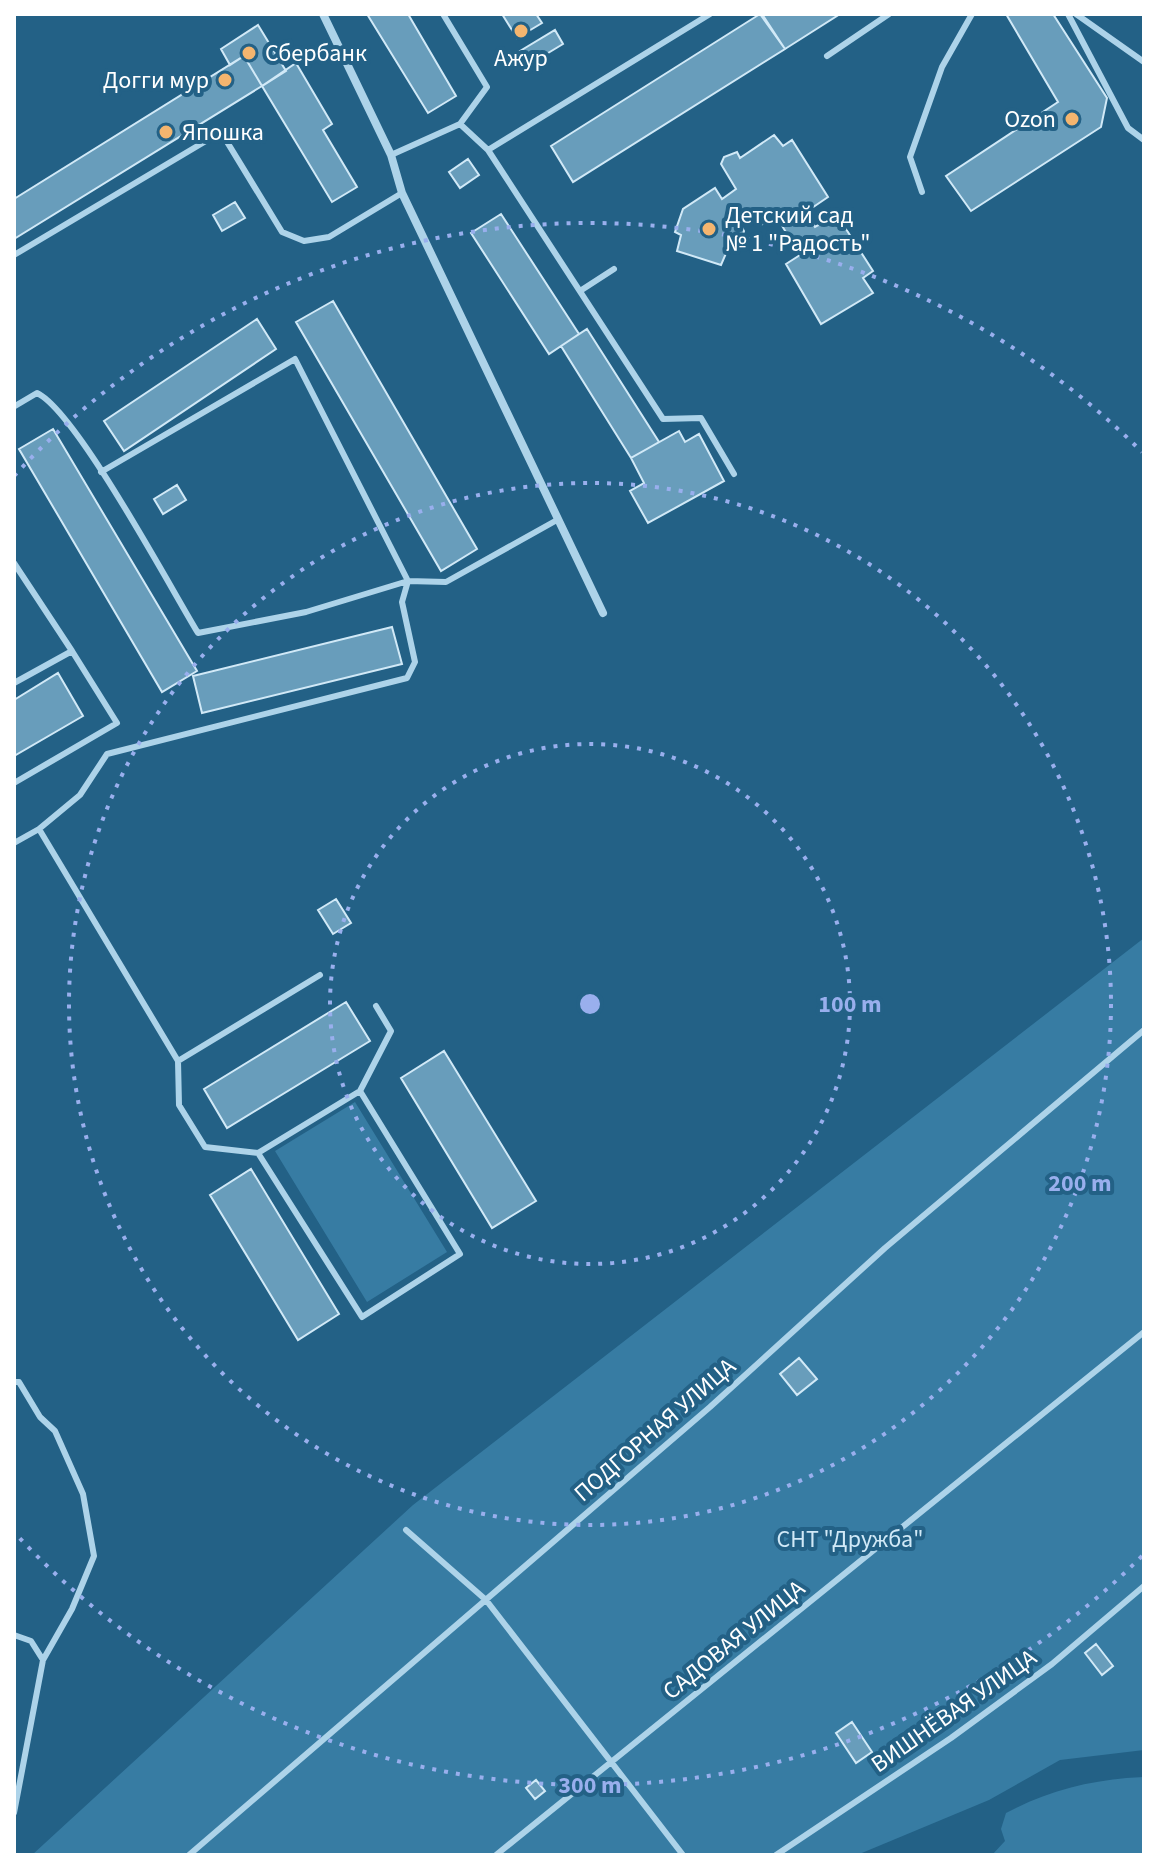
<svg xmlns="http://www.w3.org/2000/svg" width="1158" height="1869" font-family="'Source Sans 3',sans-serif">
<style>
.green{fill:#377ca3}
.building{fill:#689dbb;stroke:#d1e9f7;stroke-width:2}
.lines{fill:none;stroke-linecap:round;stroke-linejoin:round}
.lane{stroke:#add3e9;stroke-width:6}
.street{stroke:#add3e9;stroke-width:8}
.ring{fill:none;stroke:#99afed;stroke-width:4;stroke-dasharray:4 8}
.poi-dot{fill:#f4b56f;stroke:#236186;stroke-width:3}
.labels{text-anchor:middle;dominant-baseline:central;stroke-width:8;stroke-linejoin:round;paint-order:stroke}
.poi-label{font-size:24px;fill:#fff;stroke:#236186;text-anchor:start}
.street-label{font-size:24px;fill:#fff;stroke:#236186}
.park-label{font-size:24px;fill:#d1e9f7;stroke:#236186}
.centre{fill:#99afed;stroke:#236186;stroke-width:4}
.ring-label{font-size:24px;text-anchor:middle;font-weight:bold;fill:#99afed;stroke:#236186;stroke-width:8;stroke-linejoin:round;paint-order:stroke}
</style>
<rect width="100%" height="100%" fill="#236186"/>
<path class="green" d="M1144,938v812l-84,10 -71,40 -132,55h-825l381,-350z
M355,1102l92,150 -80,50 -92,-151z
M1144,1777v78h-152l13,-14 -4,-12 5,-16c43,-23 88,-34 138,-36z"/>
<path class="building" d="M367,14h41l48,82 -28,17z
M502,14h34l6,9 -25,15z
M760,14l25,35 -212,133 -22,-36z
M762,14h78l-55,35z
M1006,14h47l54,84 -6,29 -130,84 -25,-35 112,-74z
M258,25l28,46 -24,15 -18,-30 -14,9 -9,-16z
M555,30l8,14 -40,24 -8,-14z
M244,56l18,30 -248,153v-40z
M296,63l36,61 -9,6 34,57 -25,15 -70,-116z
M774,135l9,11 9,-6 36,57 -22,15 9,15 22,-12 36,56 -10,7 10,15 -52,31 -35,-60 14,-9 -24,-39 -15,9 -8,-11 -14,8 5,9 -6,18 -11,2 -6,14 -44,-14 4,-16 -6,-3 8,-23 32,-21 7,11 14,-10 -15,-25 3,-7 13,-5 3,6z
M468,159l11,16 -19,13 -11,-16z
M235,202l10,16 -23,13 -9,-16z
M501,214l78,120 -30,20 -78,-121z
M333,301l144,248 -36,22 -145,-249z
M257,319l19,30 -152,102 -20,-30z
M587,329l72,113 -28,16 -70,-112z
M53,429l144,242 -35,21 -143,-243z
M679,431l6,11 14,-8 25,47 -76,42 -18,-32 14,-8 -13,-25z
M177,485l9,15 -23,14 -9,-15z
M392,627l10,37 -200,49 -9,-37z
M58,673l25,43 -69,40v-56z
M336,899l15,24 -18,11 -15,-24z
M346,1002l24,39 -143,87 -23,-39z
M444,1051l92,150 -44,27 -91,-150z
M251,1169l88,145 -41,26 -88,-145z
M799,1358l18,21 -20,16 -17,-21z
M1096,1644l17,22 -11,9 -17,-22z
M852,1722l20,30 -16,11 -20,-30z
M536,1780l9,11 -10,8 -9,-11z"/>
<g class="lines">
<path class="lane" d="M1068,14l60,114 16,12
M1076,14l68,48
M827,56l62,-42
M460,124l28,26 175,269 38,-1 33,56
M488,150l222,-136
M391,155l69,-31 27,-37 -44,-73
M922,192l-12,-35 32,-90 30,-53
M14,255l207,-123 61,100 22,9 25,-4 73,-44
M580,291l34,-22
M15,406l22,-13c39,18 133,194 161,240l108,-21 102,-31 -113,-222 -194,113
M14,563l58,88 -58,32
M14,783l103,-60 -45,-72
M39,829l41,-34 27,-41 300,-76 8,-16 -13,-60 6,-21 38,1 111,-62
M14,843l25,-14 139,232 1,44 26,42 53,6 102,-62 100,163 -98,63 -104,-164
M178,1061l142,-86
M360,1091l31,-60 -15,-25
M14,1382h5l21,35 15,14 28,63 11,62 -22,53 -29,51 -29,153
M406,1530l80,70 197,255
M14,1635l17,6 12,19
M189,1855l521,-448 175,-159 259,-218
M496,1855l648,-523
M776,1855l175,-117 101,-74 92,-78"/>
<path class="street" d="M323,14l68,141 11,38 201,420"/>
</g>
<g class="ring">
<circle cx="590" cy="1004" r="260"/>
<circle cx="590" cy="1004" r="521"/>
<path d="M1142 1556A781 781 0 0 1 14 1532M14 476A781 781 0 0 1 1142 452"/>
</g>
<g class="poi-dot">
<circle cx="521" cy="31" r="8"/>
<circle cx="249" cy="53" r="8"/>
<circle cx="225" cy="80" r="8"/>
<circle cx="1072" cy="119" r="8"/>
<circle cx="166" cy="132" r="8"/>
<circle cx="709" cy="229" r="8"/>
</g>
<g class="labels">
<g class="poi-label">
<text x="265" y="53">Сбербанк</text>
<text x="521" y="58" text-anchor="middle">Ажур</text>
<text x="209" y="80" text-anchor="end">Догги мур</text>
<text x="1056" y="119" text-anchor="end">Ozon</text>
<text x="182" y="132">Япошка</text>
<text x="725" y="215">Детский сад<tspan x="725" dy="28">№ 1 "Радость"</tspan></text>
</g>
<g class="street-label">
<text transform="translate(655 1430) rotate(-41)">ПОДГОРНАЯ УЛИЦА</text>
<text transform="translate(734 1640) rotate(-39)">САДОВАЯ УЛИЦА</text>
<text transform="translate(954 1711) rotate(-35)">ВИШНЁВАЯ УЛИЦА</text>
</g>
<g class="park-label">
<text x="850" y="1539">СНТ "Дружба"</text>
</g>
</g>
<circle cx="590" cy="1004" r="12" class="centre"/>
<g class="ring-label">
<text x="850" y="1012">100 m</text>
<text x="1080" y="1191">200 m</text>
<text x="590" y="1793">300 m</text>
</g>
<rect width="1158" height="1869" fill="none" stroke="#ffffff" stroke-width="32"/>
</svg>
